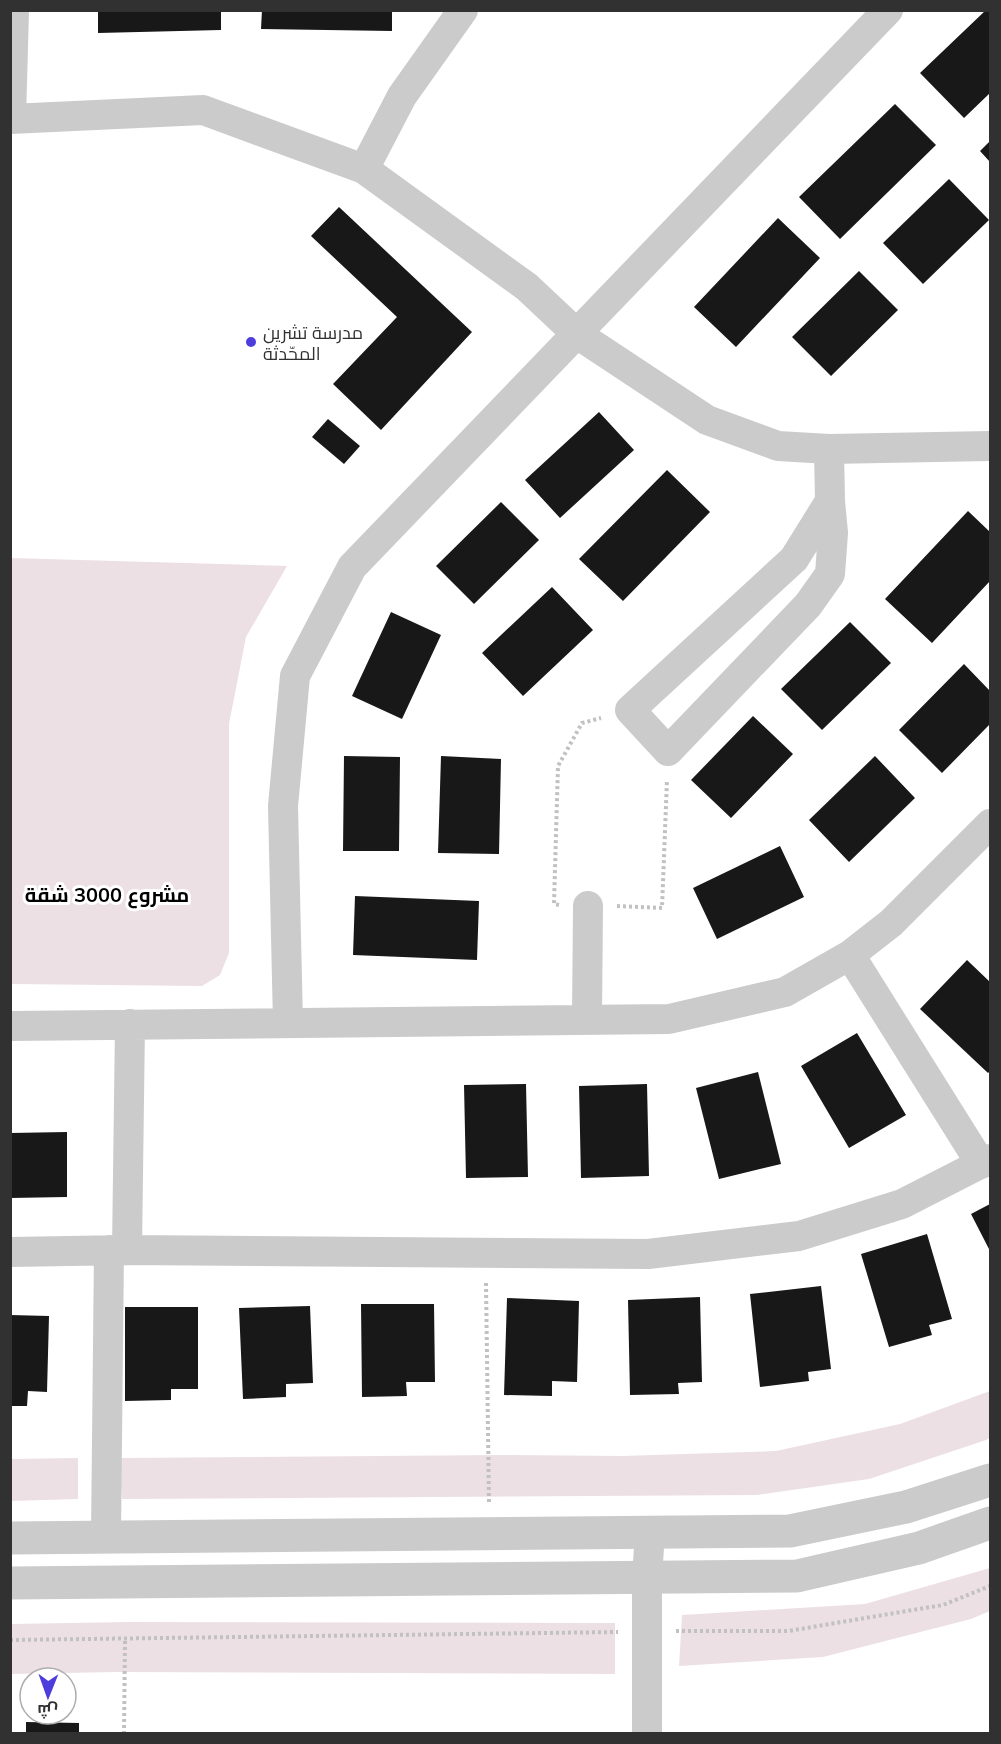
<svg xmlns="http://www.w3.org/2000/svg" width="1001" height="1744" font-family="Mulish,Cairo,sans-serif">
<style>
.green{fill:#ede0e4}
.building{fill:#181818}
.lines{fill:none;stroke-linecap:round;stroke-linejoin:round}
.path{stroke:#c1c1c1;stroke-width:4;stroke-dasharray:3 3;stroke-linecap:butt}
.minor{stroke:#cbcbcb;stroke-width:30}
.tertiary{stroke:#cbcbcb;stroke-width:33}
.poi-dot{fill:#4d3ddd;stroke:#fff;stroke-width:2}
.labels{text-anchor:middle;dominant-baseline:central;stroke-width:6;stroke-linejoin:round;paint-order:stroke}
.poi-label{font-size:18px;fill:#313131;stroke:#fff;text-anchor:start}
.neighbourhood-label{font-size:20px;font-weight:bold;fill:#000;stroke:#fff}
</style>
<rect width="100%" height="100%" fill="#fff"/>
<path class="green" d="M11,558l276,8 -41,71 -17,87v229l-9,22 -18,11 -191,-2z
M990,1391v47l-4,2 -117,39 -112,16 -635,4 -3,-41 381,-3 122,1 154,-5 124,-27z
M78,1458v41l-67,2v-42z
M990,1568v43l-19,8 -148,38 -144,9 3,-51 183,-11z
M129,1622l486,1v51l-497,-2 -107,2v-50z"/>
<path class="building" d="M98,10h123v20l-123,3z
M262,10h130v21l-131,-2z
M986,10h4v83l-26,25 -44,-45z
M895,104l41,41 -96,94 -41,-42z
M990,141v21l-10,-11z
M949,179l40,41 -66,64 -40,-41z
M339,207l133,125 -91,98 -48,-46 64,-67 -86,-81z
M778,218l42,40 -84,89 -42,-40z
M859,271l39,39 -67,66 -39,-39z
M599,412l35,38 -74,68 -35,-38z
M328,419l32,27 -16,18 -32,-27z
M667,470l43,42 -87,89 -44,-42z
M501,502l38,38 -65,64 -38,-38z
M968,511l22,21v49l-58,62 -47,-44z
M552,587l41,43 -70,66 -41,-43z
M391,612l50,23 -39,84 -50,-23z
M850,622l41,41 -69,67 -41,-41z
M964,664l26,27v33l-48,49 -43,-43z
M753,716l40,38 -62,64 -40,-38z
M344,756l56,1 -1,94h-56z
M441,756l60,3 -2,95 -61,-1z
M875,756l40,42 -66,64 -40,-42z
M780,846l24,51 -87,42 -24,-51z
M355,896l124,5 -2,59 -124,-5z
M967,960l23,22v89l-2,2 -68,-64z
M857,1033l49,82 -57,33 -48,-82z
M758,1072l23,92 -62,15 -23,-91z
M526,1084l2,93 -62,1 -2,-93z
M647,1084l2,92 -68,2 -2,-92z
M67,1132v65l-57,1v-65z
M990,1204v47l-19,-37z
M927,1234l25,85 -23,6 3,10 -43,12 -28,-93z
M821,1286l10,83 -23,3 1,9 -49,6 -10,-93z
M700,1297l2,85 -24,1 1,11 -49,1 -2,-95z
M507,1298l72,3 -2,81 -25,-1v15l-48,-1z
M361,1304h73l1,78h-29l1,14 -45,1z
M310,1306l3,77 -27,1v13l-43,2 -4,-91z
M125,1307h73v82h-27v11l-46,1z
M10,1315l39,1 -2,76 -19,-1 -1,15h-17z
M26,1722l53,1v11h-53z"/>
<g class="lines">
<path class="path" d="M559,905l-5,-1 4,-138 24,-43 19,-5
M617,906l45,2 5,-128
M486,1283l3,221
M676,1631h112l155,-26 47,-19
M10,1640l608,-8
M124,1734l1,-96"/>
<path class="minor" d="M10,119l193,-9 161,59 163,118 50,47 130,86 71,26 51,3 161,-3
M11,119l3,-109
M364,169l38,-73 61,-86
M829,449l1,52 -36,58 -164,151 38,41 140,-146 22,-31 3,-41 -3,-32
M850,955l131,209
M587,1019l1,-113
M288,1023l-5,-217 12,-130 57,-109 536,-557
M10,1026l659,-7 116,-27 65,-37 41,-32 99,-99
M127,1250l3,-226
M10,1252l117,-2 521,4 151,-18 103,-32 88,-45
M106,1537l3,-287
M647,1734v-156l3,-46"/>
<path class="tertiary" d="M10,1538l780,-7 116,-24 84,-27
M10,1583l787,-7 122,-28 71,-25"/>
</g>
<circle class="poi-dot" cx="251" cy="342" r="6"/>
<g class="labels">
<g class="poi-label">
<text x="263" y="332">مدرسة تشرين<tspan x="263" dy="21">المحّدثة</tspan></text>
</g>
<g class="neighbourhood-label">
<text x="107" y="894">مشروع 3000 شقة</text>
</g>
</g>
<rect width="1001" height="1744" fill="none" stroke="#313131" stroke-width="24"/>
<g transform="translate(48 1696) rotate(181)"><circle r="28" fill="#ffffff" stroke="#adadad" stroke-width="1.5"/>
<path d="M0-4.5L10 22L0 15L-10 22Z" fill="#4d3ddd"/>
<text y="-9" font-size="16" font-weight="bold" text-anchor="middle" fill="#313131">ش</text>
</g>
</svg>
